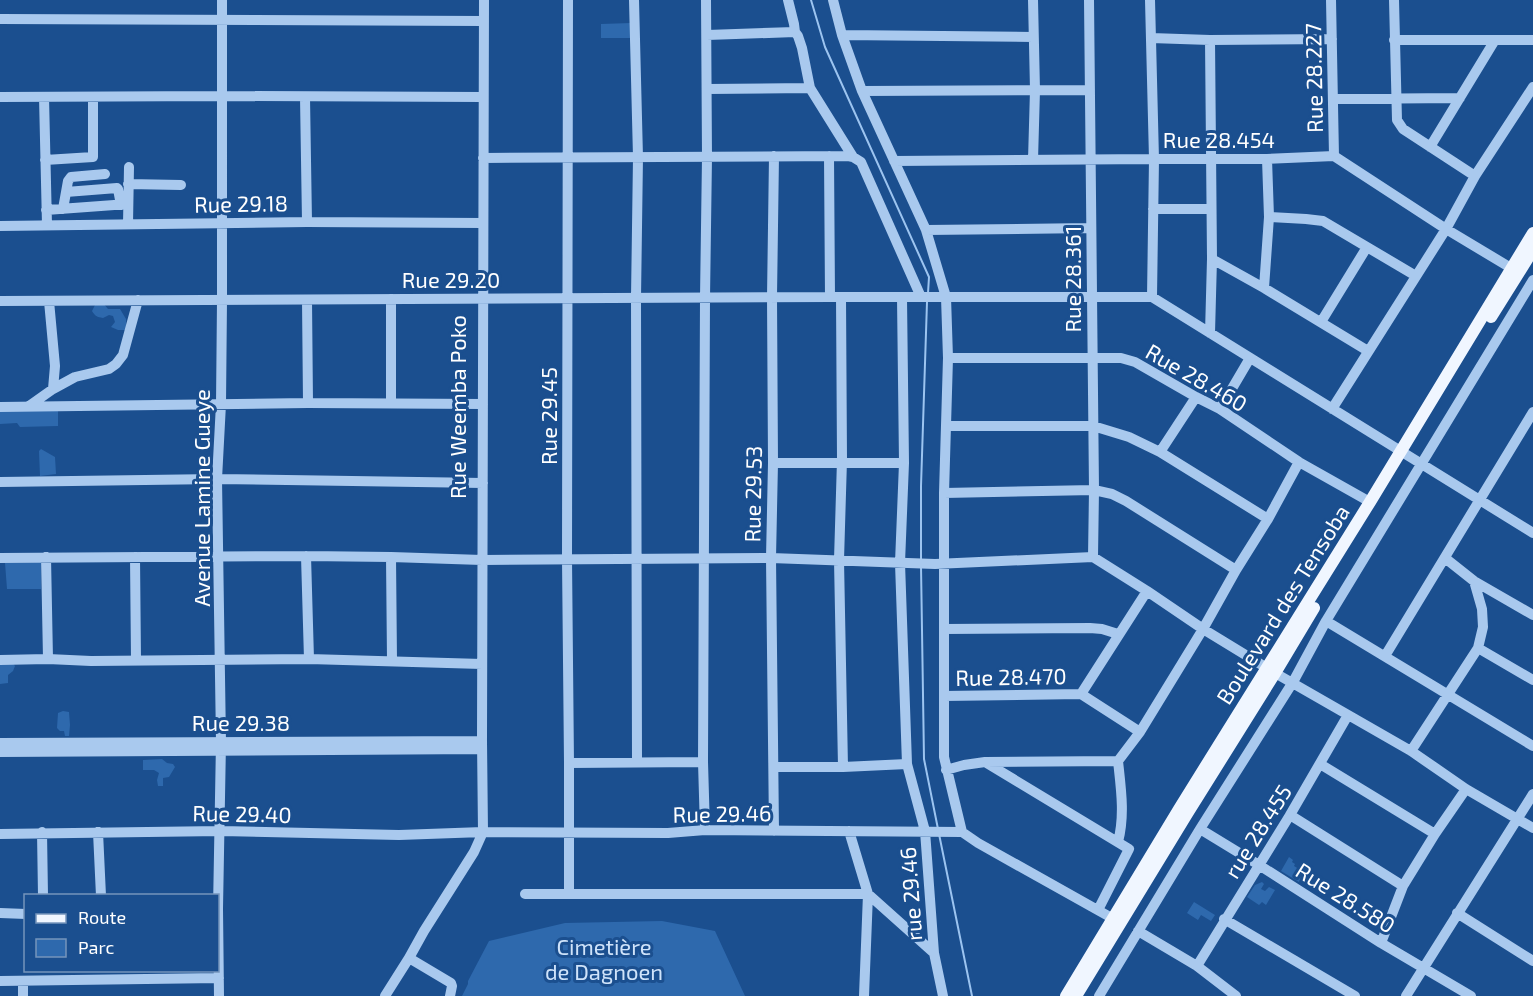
<svg xmlns="http://www.w3.org/2000/svg" width="1533" height="996" font-family="'Exo 2',sans-serif">
<style>
.green{fill:#2e69ad}
.lines{fill:none;stroke-linecap:round;stroke-linejoin:round}
.stream{stroke:#9cc4f0;stroke-width:2}
.minor{stroke:#a9c9ee;stroke-width:10}
.major{stroke:#f0f6ff;stroke-width:12}
.labels{text-anchor:middle;dominant-baseline:central;stroke-width:6;stroke-linejoin:round;paint-order:stroke}
.street-label{font-size:22px;fill:#fff;stroke:#1b4f8f}
.park-label{font-size:22px;fill:#cfe3fa;stroke:#1b4f8f}
</style>
<rect width="100%" height="100%" fill="#1b4f8f"/>
<path class="green" d="M631,23l1,15h-31v-14z
M103,303l5,6h12l6,10v11h-8l-7,-3 4,-5 -2,-6 -4,-1 -6,3c-6,-1 -8,-2 -11,-7l3,-6z
M0,410h58v16l-38,1 -3,-4 -17,1z
M41,449l14,8 1,17 -16,2 -1,-25z
M41,562v27h-34l-2,-26z
M11,661l4,5 -2,5 -5,4v8l-8,1v-19z
M63,711l6,1 1,13 -1,11h-4l-1,-5h-4l-3,-3 1,-15z
M162,759l5,4 6,1 2,3 -6,10 -6,1v8h-5l-1,-6 2,-7 -5,-3h-11v-10z
M1289,857l4,3 -1,2 3,2 -1,2 13,8 -2,4 -4,-1 -2,5 -18,-11z
M1262,882l2,2 -3,5 4,2 4,-4 6,3 -9,15 -4,-3 -3,3 -12,-8 8,-12z
M1194,902l21,13 -4,6 -10,-6 -3,5 -11,-7z
M662,921l53,10 30,65h-283l6,-12v-3l21,-40 76,-18z"/>
<g class="lines">
<path class="stream" d="M811,0l14,47 104,230 -1,16
M921,560v-74l6,-184
M921,566l3,193 14,70
M939,834l33,162"/>
<path class="minor" d="M568,0l-1,559 2,204v131
M634,0l4,157 -2,141 1,464
M788,0l6,24 1,8 3,4 4,12 8,40 43,69
M833,0l9,35 20,56 64,139 20,67 2,61 -4,135v264l18,75 16,11 141,79
M1033,0l2,90 -2,70
M1089,0l5,490 -1,67
M1150,0l4,159 -2,138
M1331,0l3,156
M1394,0l3,120 6,9 72,47
M0,19l484,2
M707,35l88,-3
M842,35l191,2
M1151,38l59,2 2,219 -2,74
M1210,40l122,-1
M1394,40h139
M707,89l103,-1
M862,91l228,-1
M0,97l222,-1 261,1
M44,97l3,128
M305,97l2,125
M1333,99l127,-1
M1430,147l65,-107
M829,156l1,141
M483,158l365,-2 5,1 8,5 60,135
M45,160l48,-3v-60
M894,161l260,-2h113l67,-3 112,73 65,39
M128,184l53,1
M66,192l51,-4 1,1 3,16
M63,209l5,-28 3,-4 34,-3
M1153,209h58
M46,210l82,-6
M1269,217l37,2 17,2 93,55
M128,224l1,-57
M0,226l307,-4 176,1
M926,230l165,-2
M1212,259l52,29 104,63
M1264,288l5,-71 -2,-58
M841,297l1,163 -3,100 4,207
M902,298l2,165 -4,100 7,201 18,67 9,122 9,43
M391,299v104
M307,300l1,103
M0,301l830,-4h322l381,236
M49,301l6,65 -2,23
M1321,322l46,-75
M948,358h173l14,4 61,35 24,12 79,53 71,40
M29,406l24,-17 22,-12 34,-8 7,-5 7,-9 15,-55
M0,407l308,-4 175,1
M1220,409l30,-51
M1332,409l114,-180 29,-53 58,-89
M947,426h146l36,11 31,15 108,67
M1160,452l36,-55
M773,463h131
M0,482l217,-3 266,4
M944,493l150,-3 18,4 14,7 110,69
M306,556l3,103
M46,557l2,102
M135,557l1,103
M391,557l1,104
M0,558l306,-2 85,1 91,3 289,-2 164,6 158,-7 54,34 56,38 72,44 136,78 55,38 67,39
M1445,558l29,23 59,34
M1326,621l207,125
M944,629l146,-1 12,1 16,5
M1478,648l55,32
M1385,656l148,-244
M0,660l48,-1 43,2 218,-2 173,5
M1081,694l66,-103
M944,696l137,-2 59,38
M0,743l482,-2
M1411,751l67,-103 5,-21 -1,-18 -8,-28
M0,752l482,-3
M1118,761l22,-29 63,-103 33,-59 32,-51 31,-57
M985,762l144,87 -31,61
M569,763l134,-1
M1320,764l115,70
M774,767h69l64,-3
M946,770l18,-5 21,-3 133,-1c3,28 7,54 0,81
M1290,815l113,71
M1200,829l59,36 122,78 90,53
M705,830l-2,-68 2,-464 2,-141 -1,-157
M774,831l-3,-273 2,-95 -1,-166 2,-141
M849,831l19,63 66,59
M42,832l1,64
M98,832l3,64
M0,834l221,-3 178,4 84,-3 185,1 37,-3 257,2
M525,894h343l-4,102
M0,913l26,1
M1457,913l76,48
M1224,919l131,77
M1138,931l59,35 39,30
M1381,943l22,-57 32,-52 31,-45
M409,958l42,25 1,3 -2,10
M1197,966l93,-151 58,-100
M0,981l219,-3
M23,996v-14
M219,996l-1,-87 3,-167 -4,-263 4,-75 1,-104v-300
M385,996l24,-38 15,-27 50,-79 9,-20 -1,-91 2,-741
M1099,996l101,-167 93,-147 33,-61 207,-341
M1406,996l127,-202"/>
<path class="major" d="M1491,317l42,-67
M1066,996l113,-187 191,-307 163,-269
M1076,996l111,-182 88,-141 39,-65"/>
</g>
<g class="labels">
<g class="street-label">
<text transform="translate(1313 78) rotate(-91)">Rue 28.227</text>
<text x="1219" y="139">Rue 28.454</text>
<text transform="translate(241 203) rotate(-1)">Rue 29.18</text>
<text x="451" y="279">Rue 29.20</text>
<text transform="translate(1072 279) rotate(-90)">Rue 28.361</text>
<text transform="translate(1197 377) rotate(30)">Rue 28.460</text>
<text transform="translate(457 407) rotate(-90)">Rue Weemba Poko</text>
<text transform="translate(548 416) rotate(-90)">Rue 29.45</text>
<text transform="translate(752 494) rotate(-89)">Rue 29.53</text>
<text transform="translate(201 498) rotate(-90)">Avenue Lamine Gueye</text>
<text transform="translate(1282 604) rotate(-58)">Boulevard des Tensoba</text>
<text transform="translate(1011 676) rotate(-1)">Rue 28.470</text>
<text x="241" y="722">Rue 29.38</text>
<text transform="translate(242 813) rotate(1)">Rue 29.40</text>
<text transform="translate(722 813) rotate(-1)">Rue 29.46</text>
<text transform="translate(1257 831) rotate(-58)">rue 28.455</text>
<text transform="translate(910 894) rotate(-94)">rue 29.46</text>
<text transform="translate(1346 897) rotate(32)">Rue 28.580</text>
</g>
<g class="park-label">
<text x="604" y="946">Cimetière<tspan x="604" dy="25">de Dagnoen</tspan></text>
</g>
</g>
<rect x="24" y="894" width="195" height="78" fill="#1b4f8f" stroke="#7695bc" stroke-width="1.5"/>
<rect x="36" y="914" width="30" height="9" fill="#f0f6ff" stroke="#7695bc" stroke-width="1.5"/>
<text x="78" y="924" font-size="18" fill="#ffffff">Route</text>
<rect x="36" y="939" width="30" height="18" fill="#2e69ad" stroke="#7695bc" stroke-width="1.5"/>
<text x="78" y="954" font-size="18" fill="#ffffff">Parc</text>
</svg>
